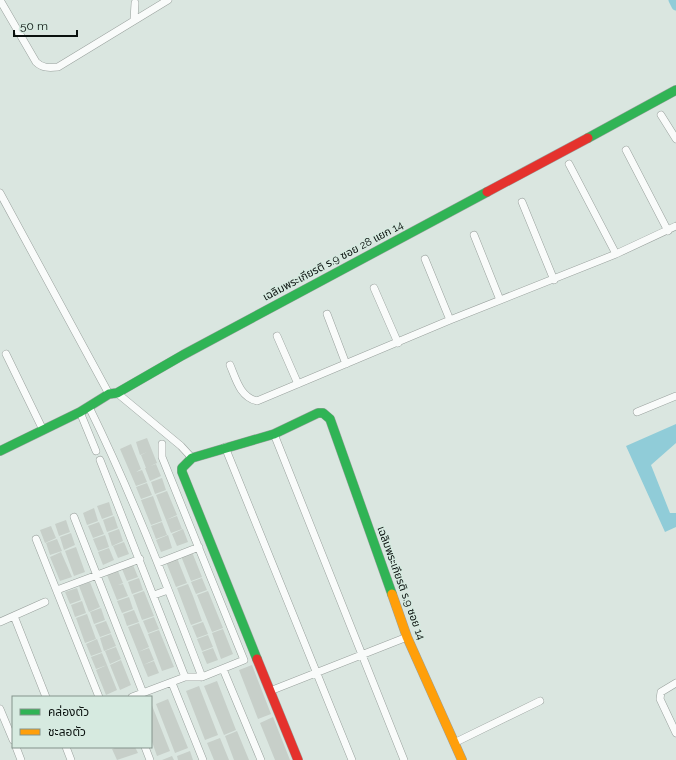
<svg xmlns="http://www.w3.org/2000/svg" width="676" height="760" font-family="Raleway,'Noto Sans Thai',sans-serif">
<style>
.water{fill:#90ccd8}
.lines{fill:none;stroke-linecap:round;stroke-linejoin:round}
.canal{stroke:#90ccd8;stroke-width:9}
.building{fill:#c7cfc9}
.street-casing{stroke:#99a19d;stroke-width:8}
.fast-casing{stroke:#99a19d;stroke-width:10}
.slow-casing{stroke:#99a19d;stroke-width:10}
.jam-casing{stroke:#99a19d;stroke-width:10}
.street{stroke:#f9fbfa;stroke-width:7}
.fast{stroke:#30b455;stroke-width:9}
.slow{stroke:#ff9f0a;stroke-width:9}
.jam{stroke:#e5322d;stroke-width:9}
.labels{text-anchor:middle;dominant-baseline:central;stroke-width:3;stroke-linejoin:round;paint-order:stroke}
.street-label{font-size:11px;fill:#0a110e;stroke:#d6eae0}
</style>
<rect width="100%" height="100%" fill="#dae6e0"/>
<path class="water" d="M676,424v19l-25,22 19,48h6v14l-11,5 -39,-86z"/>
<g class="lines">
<path class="canal" d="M673,0l3,6"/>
</g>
<path class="building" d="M147,438l10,25 -11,5 -5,-13 6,-3 -7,3 -4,-13z
M131,444l10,25 -5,3 6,-2 5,12 -11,4 -16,-37z
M156,464l5,12 -11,5 -5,-13z
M162,478l4,12 -11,4 -4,-12z
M147,483l5,12 -11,4 -5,-12z
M167,491l10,24 -11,5 -10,-25z
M153,496l9,25 -11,4 -5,-12 5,-2 -5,2 -5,-13z
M109,502l4,13 -11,4 -5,-13z
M94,508l4,13 -11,4 -4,-12z
M114,516l4,12 -11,4 -4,-12z
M177,516l5,13 -11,4 -5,-13z
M66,520l4,12 -11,4 -4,-12z
M99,522l5,12 -11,4 -5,-12z
M162,522l5,13 -11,4 -5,-13z
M51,526l5,12 -11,5 -5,-13z
M119,529l4,12 -11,5 -4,-13z
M183,529l5,13 -11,4 -5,-12z
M71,533l4,12 -11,5 -4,-13z
M105,535l4,12 -11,4 -5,-12z
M168,535l4,13 -11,4 -5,-12z
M57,539l5,12 -12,4 -4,-12z
M124,542l5,12 -11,4 -5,-12z
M76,547l9,25 -11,4 -9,-25z
M109,548l5,12 -11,5 -5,-13z
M61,552l11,25 -12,4 -10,-24z
M192,552l10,25 -11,4 -10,-25z
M177,558l10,25 -11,4 -10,-25z
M133,565l5,12 -11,4 -5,-12z
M118,571l5,12 -5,2 5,-1 5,12 -11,4 -10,-25z
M139,578l4,12 -11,4 -4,-12z
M202,578l5,12 -11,4 -5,-12z
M90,582l5,13 -11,4 -5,-13z
M188,584l5,12 -7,3 7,-3 9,25 -11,4 -14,-37z
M77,588l4,12 -11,4 -5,-12z
M144,591l10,25 -12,4 -9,-25z
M208,591l15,37 -11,4 -15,-37z
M95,595l5,12 -11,5 -5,-13z
M129,597l4,12 -11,4 -5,-12z
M82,601l4,12 -11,4 -4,-12z
M101,608l4,12 -11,4 -4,-12z
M134,610l5,12 -12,4 -4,-12z
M87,614l9,25 -11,4 -9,-25z
M154,617l5,12 -11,4 -5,-12z
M106,621l5,12 -11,4 -5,-12z
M203,622l5,12 -11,4 -5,-12z
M139,623l10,24 -11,5 -10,-25z
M223,629l10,25 -12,5 -9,-26z
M159,630l15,37 -12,4 -14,-37z
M111,634l5,12 -12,5 -4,-13z
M208,635l5,12 -11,4 -5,-12z
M97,639l5,13 -11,4 -5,-12z
M116,647l5,12 -11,5 -5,-13z
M149,648l5,12 -11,5 -5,-13z
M213,648l5,12 -11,4 -5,-12z
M102,653l5,12 -11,4 -5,-12z
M121,660l10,25 -11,5 -10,-25z
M154,661l5,12 -11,4 -5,-12z
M107,665l10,25 -11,5 -10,-25z
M252,665l19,49 -13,5 -19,-49z
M217,681l19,49 -12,5 -20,-49z
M199,686l19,49 -13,5 -19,-49z
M168,699l20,49 -13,5 -19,-49z
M151,703l19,48 -13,5 -6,-17z
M273,717l17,43h-15l-15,-37z
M237,731l12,29h-15l-9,-24z
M220,738l9,22h-15l-7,-17z
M117,747h18l3,6 -21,7 -5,-11z
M190,751l3,9h-15l-1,-4z
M172,756l2,4h-12z"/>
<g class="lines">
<defs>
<path id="street" d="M0,0l36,62c6,6 13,6 22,5l110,-67
M134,20l1,-17
M661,115l15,24
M626,150l42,81
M569,164l47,90
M0,193l109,201
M522,202l32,78
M474,235l26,65
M425,259l25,61
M374,288l24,55
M327,314l19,50
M277,336l21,48
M6,354l37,76
M230,365c6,14 10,32 27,36l193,-81 166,-66 60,-28
M117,393l64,53 11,12
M89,407c43,87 78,179 113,270
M80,412l16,39
M637,412l39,-16
M274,434l130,326
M225,447l127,313
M100,460l85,217
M74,517l69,176
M36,539l63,158
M158,563l41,-16
M57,590l83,-31
M154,595l14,-5
M14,616l32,81
M0,622l45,-20
M223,669l38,91
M172,683l31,77
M676,683l-15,9 -1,7 16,34
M270,691l137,-54
M132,697l53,-20h17l42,-17 -82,-203v-13
M0,709l13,31
M454,743l86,-42
M16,747l5,13
M66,747l5,13
M145,747l5,13"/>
<path id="fast" d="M588,138l88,-48
M0,451l80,-39 29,-18 8,-1 66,-38 304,-163
M257,659l-75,-187v-4l10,-10 82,-24 44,-21h5l7,6 62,175"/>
<path id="slow" d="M392,594l15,43 55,123"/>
<path id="jam" d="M487,192l101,-54
M257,659l41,101"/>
</defs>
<use href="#street" class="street-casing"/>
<use href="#fast" class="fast-casing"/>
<use href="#slow" class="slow-casing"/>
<use href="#jam" class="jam-casing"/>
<use href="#street" class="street"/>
<use href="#fast" class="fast"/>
<use href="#slow" class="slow"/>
<use href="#jam" class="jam"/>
</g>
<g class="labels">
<g class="street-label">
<text transform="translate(333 261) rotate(-28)">เฉลิมพระเกียรติ ร.9 ซอย 28 แยก 14</text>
<text transform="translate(401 583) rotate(70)">เฉลิมพระเกียรติ ร.9 ซอย 14</text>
</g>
</g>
<rect x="12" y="696" width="140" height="52" fill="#d6eae0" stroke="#84938c"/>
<rect x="20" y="709" width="20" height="6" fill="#30b455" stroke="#84938c"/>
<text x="48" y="716" font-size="12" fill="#0a110e">คล่องตัว</text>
<rect x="20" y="729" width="20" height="6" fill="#ff9f0a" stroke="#84938c"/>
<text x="48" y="736" font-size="12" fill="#0a110e">ชะลอตัว</text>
<path d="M14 30v6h63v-6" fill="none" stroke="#0a110e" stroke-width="2"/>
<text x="20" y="30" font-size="12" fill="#0a110e" stroke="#d6eae0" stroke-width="3" paint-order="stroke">50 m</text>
</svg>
